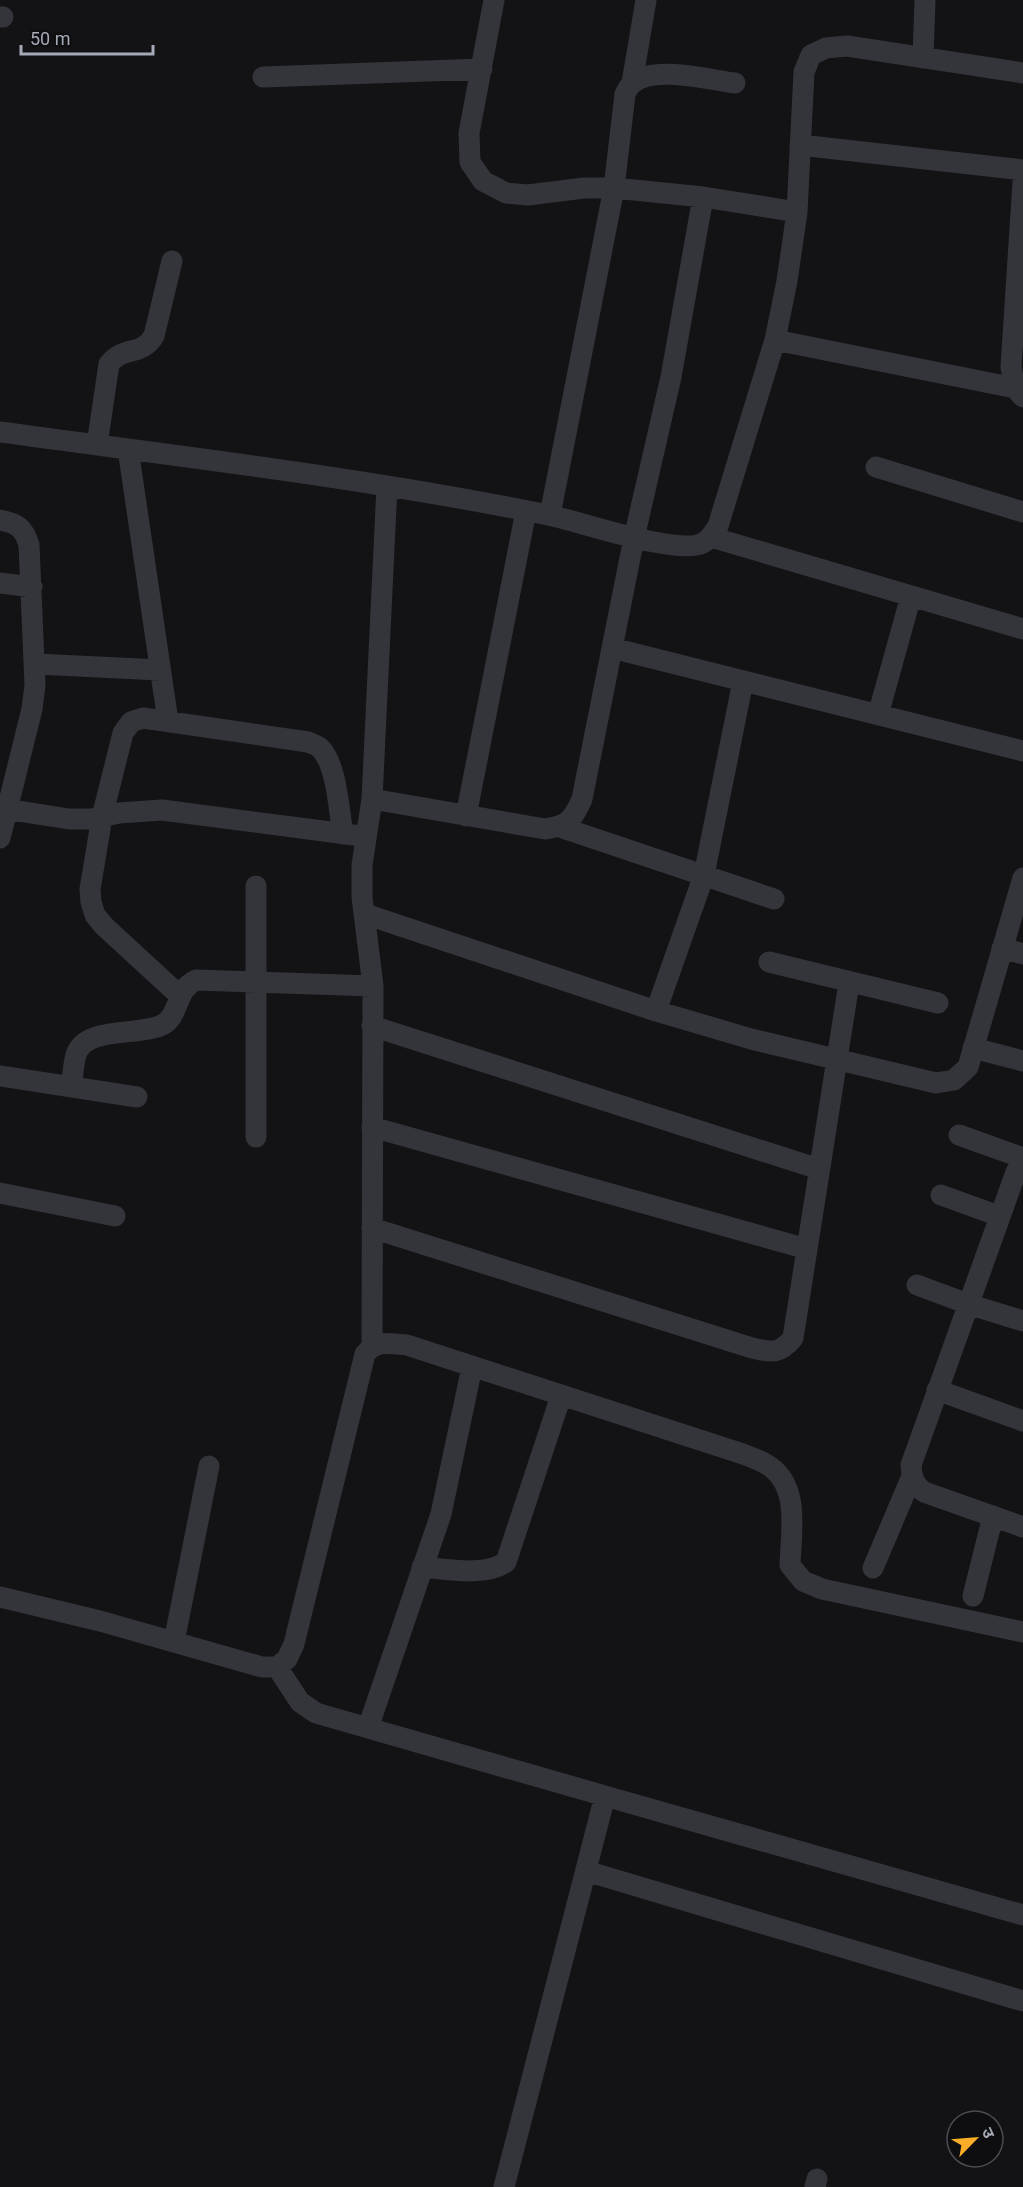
<svg xmlns="http://www.w3.org/2000/svg" width="1023" height="2187" font-family="Roboto,'Noto Sans Devanagari',sans-serif">
<style>
.lines{fill:none;stroke-linecap:round;stroke-linejoin:round}
.minor{stroke:#34353a;stroke-width:21}
</style>
<rect width="100%" height="100%" fill="#131315"/>
<g class="lines">
<path class="minor" d="M494,0l-25,133 1,29 13,19 23,12 22,2 56,-7h30l89,9 94,15
M0,17h3
M923,58l2,-58
M263,77l219,-8
M632,83l14,-83
M800,145l223,25
M775,340l240,48
M1023,397l-8,-9 -4,-21 12,-185
M0,432c183,25 367,46 548,83 31,6 130,41 155,28 7,-4 11,-11 15,-17l57,-186 12,-59 10,-69 7,-140 7,-17 15,-7 21,-2 176,27
M97,445l12,-81c15,-19 32,-7 45,-28l18,-75
M128,449l40,272
M876,467l147,45
M550,515l64,-327 11,-94c2,-3 4,-9 8,-11 21,-18 76,-3 102,0
M0,520c17,3 24,8 29,25l6,140 -3,24 -32,129
M711,537l312,92
M0,583l32,4
M612,648l411,103
M36,664l124,6
M878,715l33,-119
M372,799l173,30c22,-3 28,-9 37,-30l52,-261 37,-161 32,-180
M0,808l69,11h23l27,-6 43,-3 192,25
M466,816l60,-305
M560,827l214,72
M365,914l291,97 95,28 185,44 18,-3 14,-13 55,-189
M1002,948l21,6
M769,962l169,41
M179,995l-75,-69 -9,-11 -4,-13 -1,-13 12,-72 21,-84 8,-11 12,-4 165,24c4,2 9,3 12,6 17,16 19,64 23,86
M656,1011l48,-136 39,-194
M372,1026l447,143
M973,1048l50,13
M0,1076l137,21
M71,1087c2,-10 2,-22 5,-32 9,-30 65,-18 88,-31 16,-10 11,-34 32,-44l177,6
M372,1127l435,122
M959,1135l64,23
M256,1137v-251
M1023,1162l-7,10 -105,293c1,13 3,20 13,27l99,35
M0,1193l115,23
M941,1195l58,21
M372,1228l380,120c19,4 27,7 41,-10l56,-355
M917,1285l51,19 55,17
M372,1346l1,-360 -11,-89v-32l10,-66 15,-313
M937,1390l86,31
M422,1567c24,2 64,10 84,-5l55,-166
M873,1568l39,-92
M973,1596l20,-80
M0,1597l100,24 162,46h15l10,-8 7,-15 71,-290c12,-15 24,-10 42,-9l336,109c8,3 16,6 23,10 35,20 25,67 24,101l13,16 19,8 201,43
M174,1642l35,-176
M277,1667l23,35 16,11 289,83 -101,391
M368,1728l73,-214 31,-147
M605,1796l418,119
M586,1871l437,130
M815,2187l2,-8"/>
</g>
<g transform="translate(975 2139) rotate(65)"><circle r="28" fill="#0e0e10" stroke="#4a4c52" stroke-width="1.5"/>
<path d="M0-4.5L10 22L0 15L-10 22Z" fill="#f9ad28"/>
<text y="-9" font-size="16" font-weight="bold" text-anchor="middle" fill="#a4aab6">उ</text>
</g>
<path d="M21 45v9h132v-9" fill="none" stroke="#a4aab6" stroke-width="3"/>
<text x="30" y="45" font-size="18" fill="#a4aab6" stroke="#0e0e10" stroke-width="4.5" paint-order="stroke">50 m</text>
</svg>
